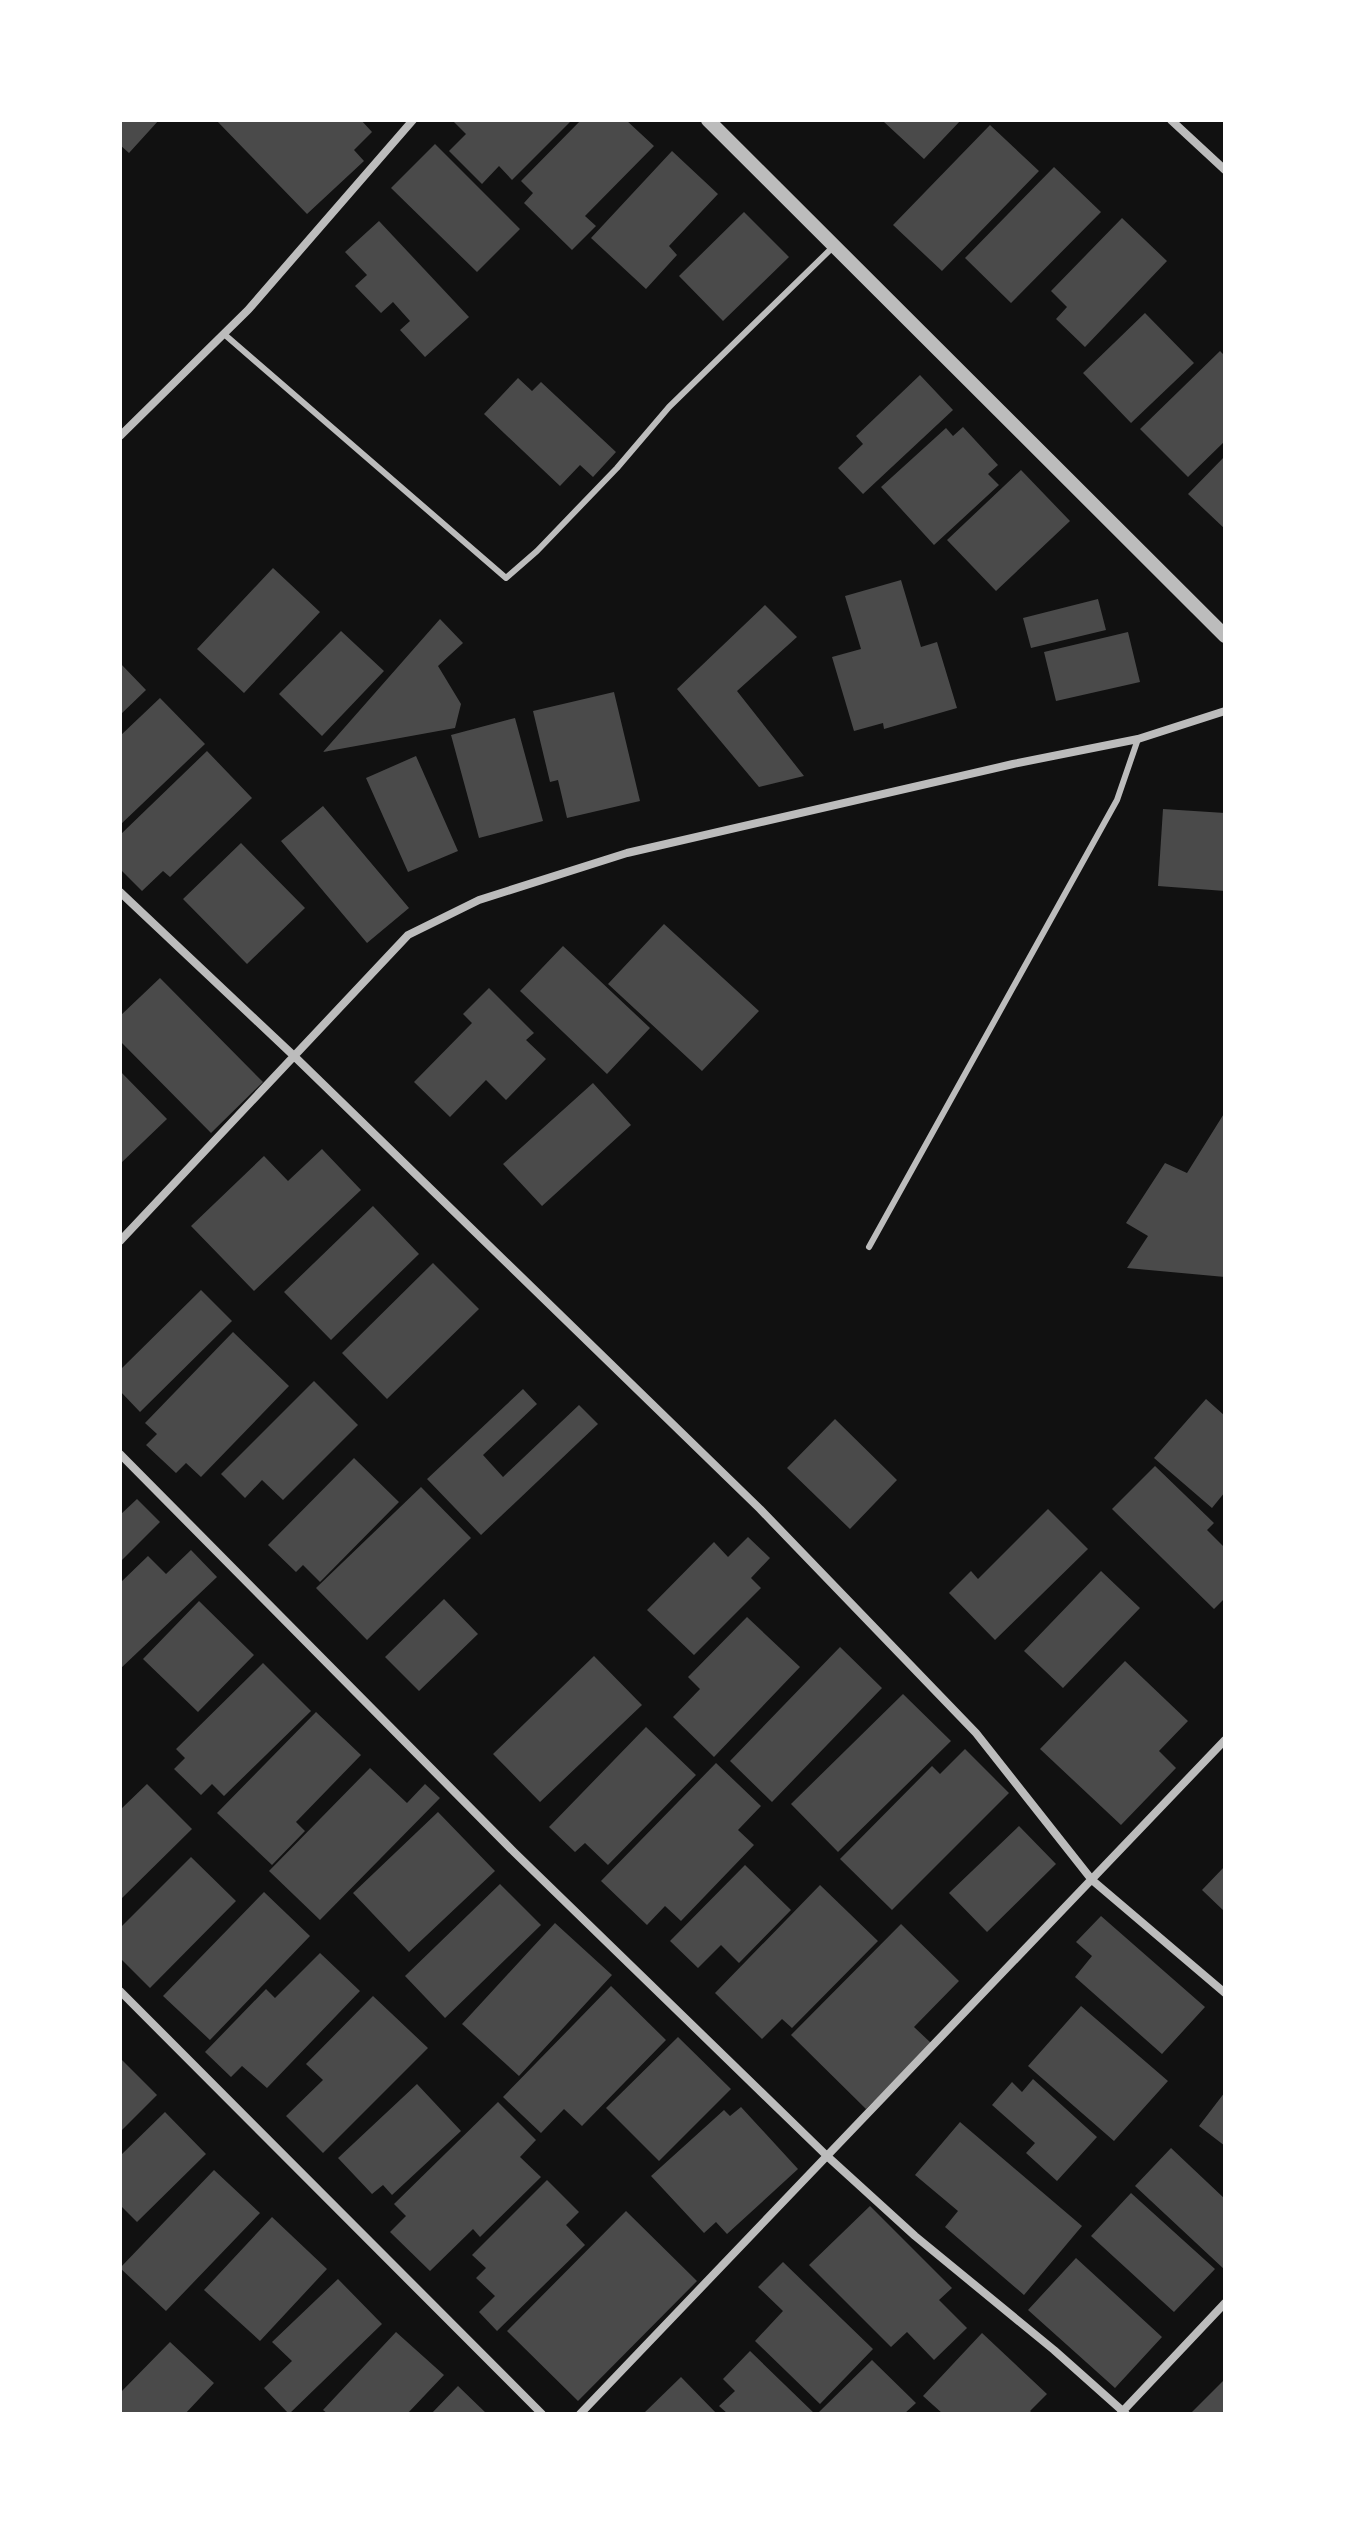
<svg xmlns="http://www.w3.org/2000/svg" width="1345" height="2534" font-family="'Asap Condensed',sans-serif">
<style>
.building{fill:#4a4a4a}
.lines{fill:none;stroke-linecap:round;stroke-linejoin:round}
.service{stroke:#bcbcbc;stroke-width:6}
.minor{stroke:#bcbcbc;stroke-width:8}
.tertiary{stroke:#bcbcbc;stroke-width:14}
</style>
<rect width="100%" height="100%" fill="#111"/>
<path class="building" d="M120,120h39l-30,33 -9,-8z
M216,120h145l11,12 -18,18 10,11 -57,53z
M452,120h120l-60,60 -13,-14 -17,18 -33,-33 17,-17z
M581,120h45l28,26 -69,70 11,10 -24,24 -48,-47 9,-10 -12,-12z
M885,120h76l-37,39 -40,-37z
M990,125l49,46 -97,100 -49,-46z
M435,144l85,85 -43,43 -86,-84z
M672,151l46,43 -49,52 8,9 -31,34 -55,-51z
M1054,167l47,45 -90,91 -46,-45z
M744,212l45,45 -66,64 -44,-45z
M1122,218l45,43 -82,86 -29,-28 11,-12 -16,-16z
M379,221l90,96 -44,40 -25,-27 10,-9 -17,-19 -12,11 -26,-27 12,-11 -22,-23z
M1145,313l49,50 -63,60 -48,-50z
M1220,351l5,5v85l-37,36 -48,-48z
M920,375l33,35 -90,84 -25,-26 25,-24 -7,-8z
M518,378l14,13 9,-9 75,70 -23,25 -13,-12 -20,21 -76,-72z
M963,427l35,38 -10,9 11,11 -65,60 -53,-58 65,-59 7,8z
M1225,456v73l-37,-35z
M1021,470l49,51 -74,70 -49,-51z
M273,568l47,44 -76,81 -47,-44z
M901,580l20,67 16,-5 20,66 -73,21 -1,-6 -29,8 -22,-74 29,-8 -16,-53z
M1098,599l8,31 -75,18 -8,-30z
M765,605l32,32 -60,54 67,85 -45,11 -82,-98z
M440,619l23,24 -25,23 23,38 -6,24 -132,24z
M341,631l43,40 -62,65 -43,-42z
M1128,632l12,50 -84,19 -12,-49z
M120,663l26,27 -26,25z
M614,692l26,109 -73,17 -9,-38 -8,2 -17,-71z
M160,698l45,46 -85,81v-89z
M515,718l28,103 -64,17 -28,-103z
M207,751l45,47 -82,79 -7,-6 -21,20 -22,-22v-34z
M416,756l42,95 -50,21 -42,-94z
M323,806l86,102 -42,35 -86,-102z
M1163,809l62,4v78l-67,-5z
M241,843l64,65 -58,56 -64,-65z
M664,924l95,87 -57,60 -94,-87z
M563,946l87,82 -43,46 -87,-83z
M160,978l103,104 -52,51 -91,-92v-25z
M489,988l45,45 -8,7 20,19 -40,41 -20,-20 -36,37 -36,-35 58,-59 -9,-9z
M120,1071l47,48 -47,45z
M593,1083l38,42 -89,81 -39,-42z
M1225,1112v165l-98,-9 21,-32 -22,-13 39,-60 22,10z
M322,1149l39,41 -107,101 -63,-65 73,-70 24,25z
M373,1206l46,48 -88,86 -47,-48z
M433,1263l46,46 -92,90 -45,-46z
M201,1290l31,31 -92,91 -20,-21v-21z
M233,1332l56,54 -88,91 -15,-14 -10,10 -30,-28 11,-11 -12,-11z
M314,1381l44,44 -75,75 -21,-20 -17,18 -24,-24z
M523,1389l14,15 -54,51 20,22 76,-72 19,19 -117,111 -54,-56z
M1206,1399l19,17v76l-13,16 -58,-50z
M835,1419l62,61 -47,49 -63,-61z
M354,1458l45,44 -79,80 -17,-17 -7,7 -28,-27z
M1155,1466l59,57 -7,7 18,18v50l-11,11 -102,-100z
M421,1487l50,51 -104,102 -51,-52z
M137,1499l23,23 -40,40v-47z
M1048,1509l40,40 -93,91 -46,-47 22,-22 7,8z
M748,1537l22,21 -19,20 10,10 -67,67 -47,-45 67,-68 14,15z
M191,1550l26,27 -97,92v-86l28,-27 18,18z
M1101,1571l39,37 -77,80 -39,-37z
M444,1599l34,35 -59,57 -34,-34z
M199,1601l55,54 -56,57 -55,-53z
M747,1617l53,50 -86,90 -41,-40 27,-28 -12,-12z
M840,1647l42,41 -110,114 -42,-41z
M594,1656l48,49 -102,97 -47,-48z
M1125,1661l63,60 -29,30 17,17 -55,57 -81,-76z
M263,1663l48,48 -87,85 -12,-12 -11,11 -27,-26 11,-11 -9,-9z
M903,1694l48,47 -113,111 -47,-48z
M316,1712l45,43 -65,67 9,9 -33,34 -55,-52z
M646,1727l50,48 -88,90 -23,-22 -10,9 -26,-25z
M965,1749l44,44 -117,117 -52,-51 92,-93 8,8z
M716,1763l45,43 -23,24 16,15 -73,76 -16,-15 -18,19 -46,-44z
M370,1768l37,35 18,-19 15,14 -120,122 -51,-49z
M147,1784l45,45 -72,71v-90z
M438,1812l57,59 -86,81 -56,-59z
M1019,1826l37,38 -69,68 -38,-39z
M191,1857l45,44 -86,87 -30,-30v-30z
M745,1865l46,45 -52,53 -18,-18 -23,23 -28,-27z
M1225,1866v46l-23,-22z
M500,1884l41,41 -96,93 -40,-42z
M820,1885l58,56 -86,87 -10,-9 -20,20 -47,-46z
M264,1892l46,44 -100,104 -47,-44z
M1101,1916l104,91 -43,47 -87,-77 17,-21 -16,-14z
M555,1923l57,52 -93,101 -57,-52z
M901,1924l58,57 -45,46 17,16 -65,66 -75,-74z
M320,1953l40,38 -93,97 -25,-22 -11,11 -26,-25 61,-63 9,9z
M611,1986l55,54 -84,86 -18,-17 -23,24 -38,-36z
M373,1996l55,52 -105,105 -37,-37 37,-36 -17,-16z
M1081,2006l87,75 -54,60 -86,-75z
M678,2037l53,52 -72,72 -53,-53z
M120,2058l37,37 -37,37z
M1033,2079l64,58 -40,44 -31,-28 9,-10 -43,-38 20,-23 10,10z
M417,2084l44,47 -69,64 -9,-10 -11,9 -34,-36z
M1225,2092v54l-26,-20z
M498,2102l38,38 -16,17 21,20 -61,60 -7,-8 -43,42 -40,-39 16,-16 -12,-12z
M741,2107l57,62 -71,65 -11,-12 -12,11 -53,-57 73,-66 6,6z
M165,2112l41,42 -69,68 -17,-17v-49z
M960,2122l122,104 -58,69 -79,-68 13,-16 -43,-36z
M1171,2148l54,51v71l-90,-84z
M214,2170l46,43 -94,98 -46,-43z
M547,2180l32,32 -13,13 19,20 -88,86 -18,-19 16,-16 -19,-18 10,-10 -14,-13z
M1131,2193l84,76 -41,43 -83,-76z
M870,2206l82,82 -13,12 28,28 -33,32 -27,-28 -16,15 -82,-82z
M626,2211l71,70 -119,120 -71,-70z
M272,2217l55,52 -67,72 -56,-51z
M1076,2258l86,79 -47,51 -87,-78z
M783,2262l90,87 -53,55 -65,-63 28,-30 -25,-24z
M338,2279l44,45 -93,90 -25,-26 28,-27 -20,-19z
M396,2332l48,43 -37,39h-79l-5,-4z
M982,2333l65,61 -17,17 3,3h-90l-20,-18z
M170,2342l44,41 -29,31h-65v-21z
M750,2351l65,63h-87l-9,-8 16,-15 -12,-12z
M872,2360l44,43 -12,11h-83l-2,-2z
M681,2377l36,37h-74z
M1223,2381l2,33h-35z
M458,2386l29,28h-56z"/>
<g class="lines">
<path class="service" d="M224,334l282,244 31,-27 80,-83 52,-61 165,-161
M869,1247l248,-447 21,-61"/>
<path class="minor" d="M1171,120l54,50
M120,436l128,-126 165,-190
M120,892l174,164 466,453 216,224 116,147 133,113
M120,1241l288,-306 71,-35 148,-47 386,-89 125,-25 87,-28
M120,1454l394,398 313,304 88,80 139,114 72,64
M120,1991l422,423
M1121,2413l104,-110
M580,2414l645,-674"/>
<path class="tertiary" d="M708,120l517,516"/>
</g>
<rect width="1345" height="2534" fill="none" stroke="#ffffff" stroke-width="244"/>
</svg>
